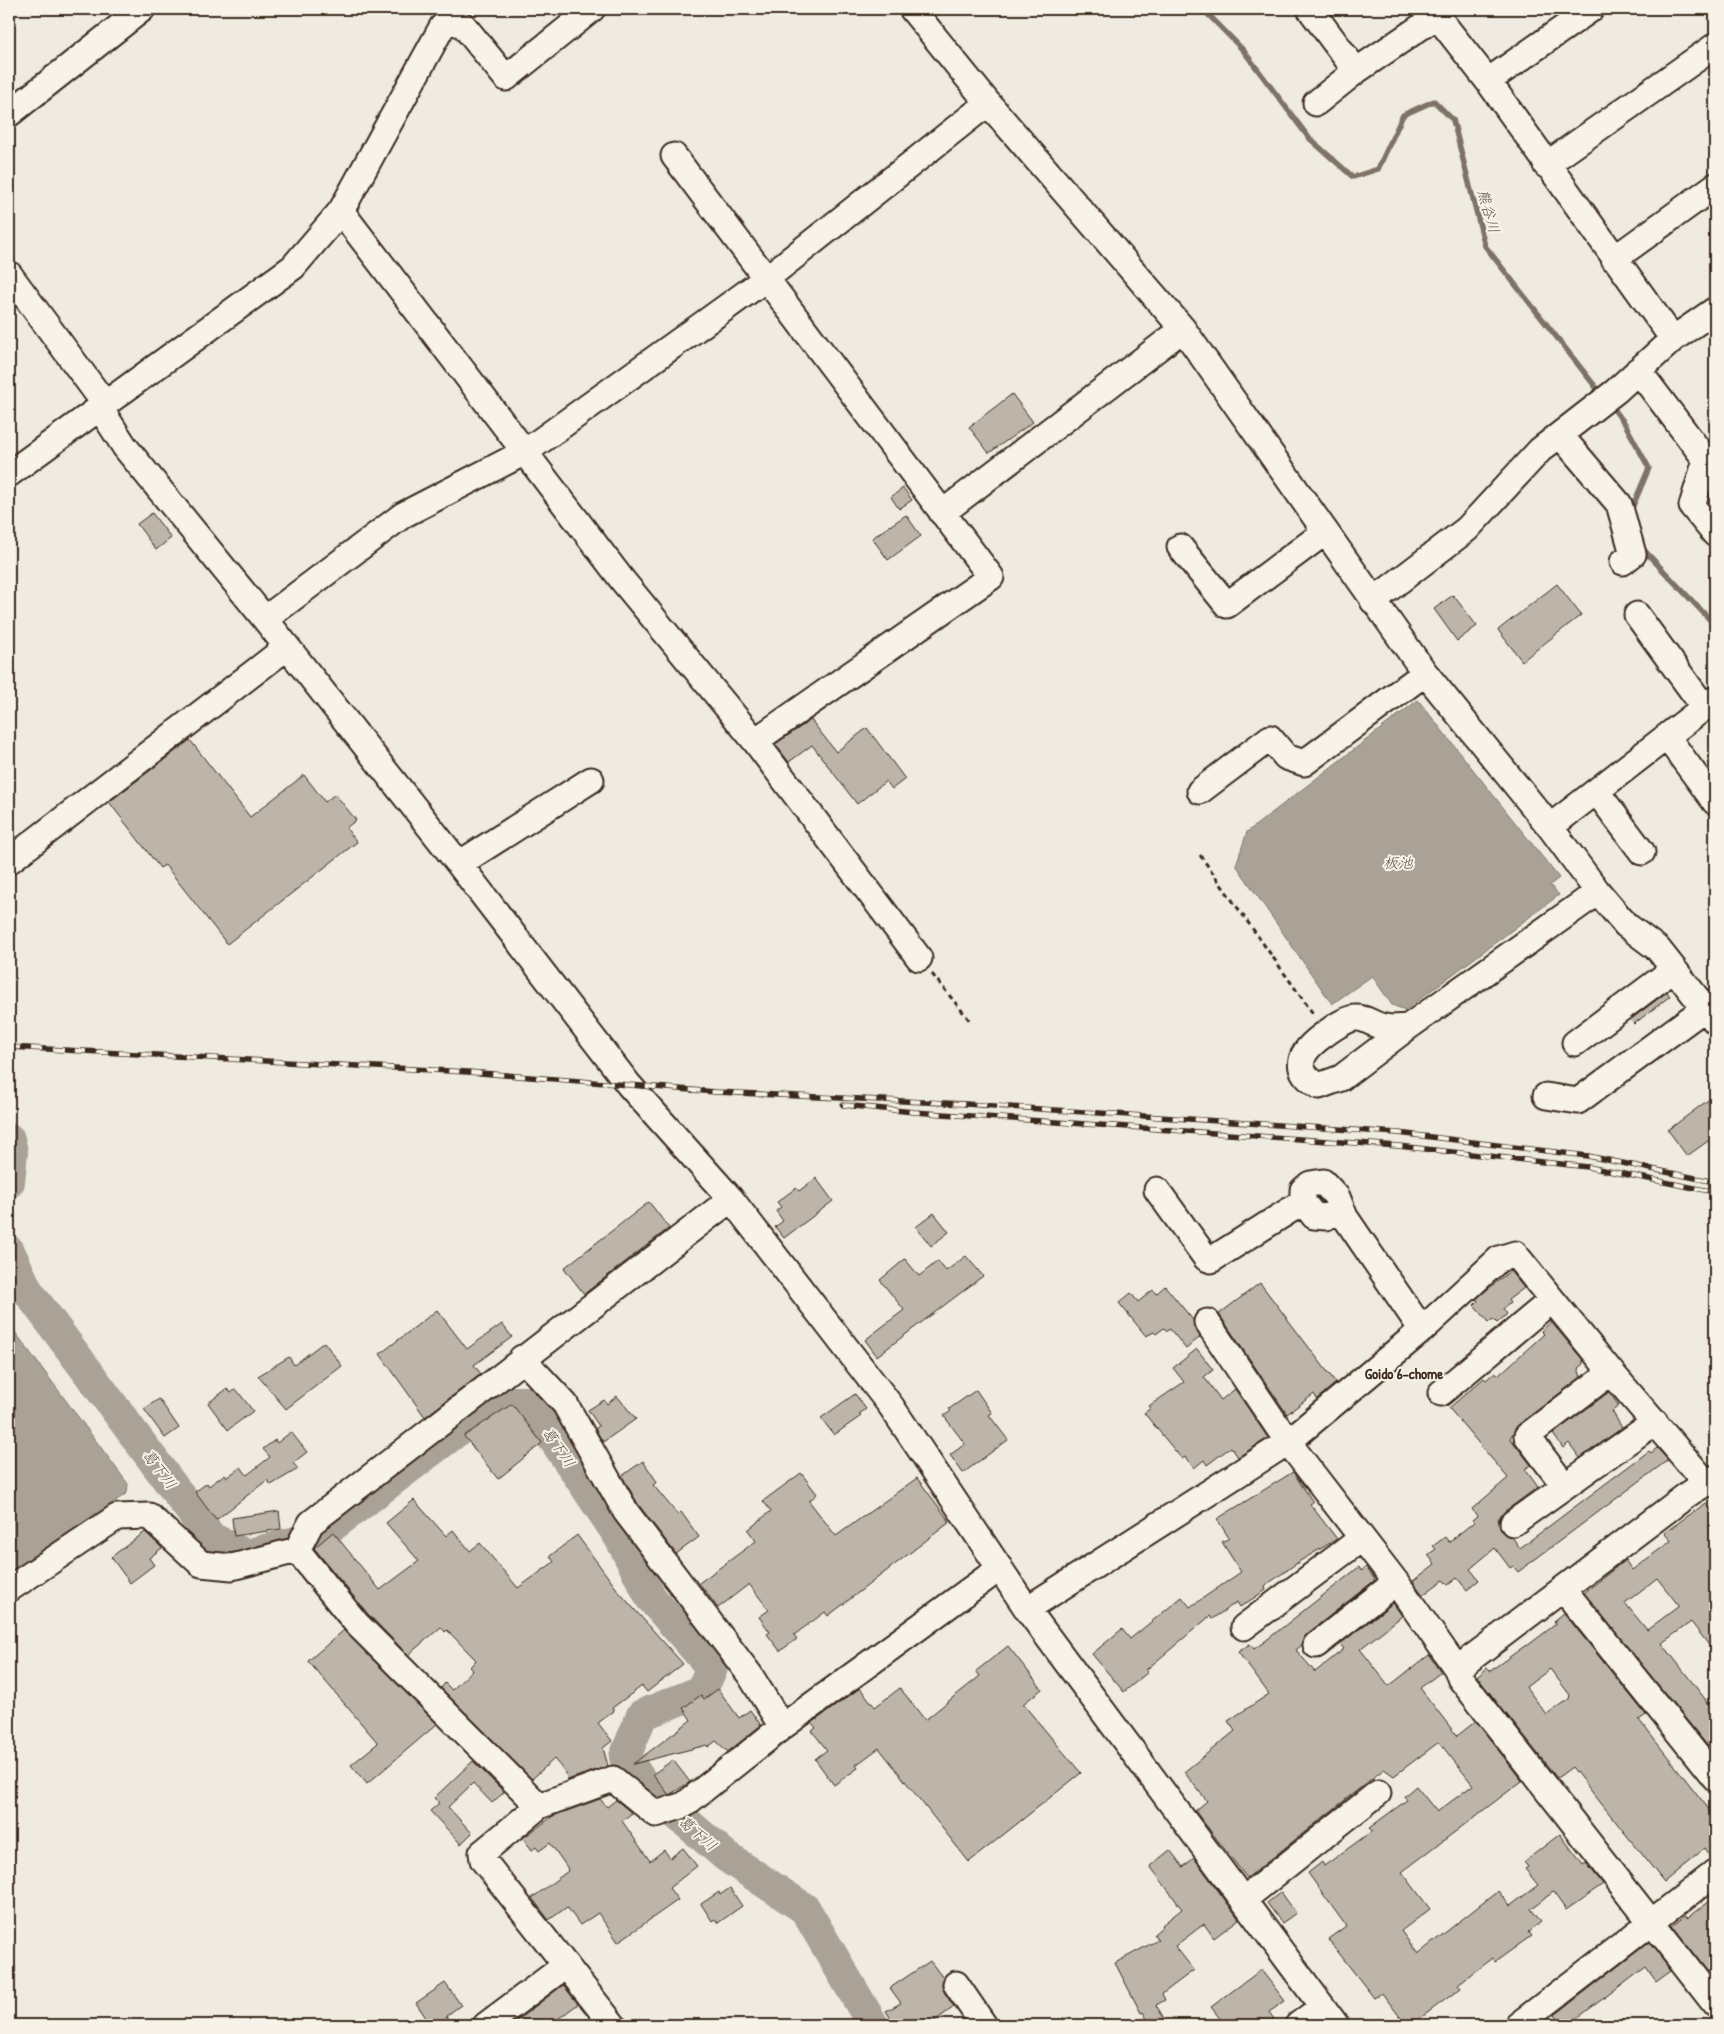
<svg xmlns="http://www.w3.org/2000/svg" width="1724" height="2034" font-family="'Patrick Hand','Klee One',sans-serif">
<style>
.water{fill:#aaa296;stroke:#7e7266}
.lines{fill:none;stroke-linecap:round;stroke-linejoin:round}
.stream{stroke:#7e7266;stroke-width:5.5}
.river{stroke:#aaa296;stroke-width:32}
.building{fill:#bdb5aa;stroke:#3b2a1e;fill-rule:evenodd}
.minor-casing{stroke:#3b2a1e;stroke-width:29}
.path{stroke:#3b2a1e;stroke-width:3;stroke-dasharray:5 4;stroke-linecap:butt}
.minor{stroke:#f7f3e8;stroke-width:25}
.rail-casing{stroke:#3b2a1e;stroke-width:5.5}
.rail{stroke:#f7f3e8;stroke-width:4;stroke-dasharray:11;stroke-linecap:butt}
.labels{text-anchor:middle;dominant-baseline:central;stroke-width:4;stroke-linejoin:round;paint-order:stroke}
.water-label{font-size:15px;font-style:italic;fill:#625448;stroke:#f7f3e8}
.neighbourhood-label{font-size:15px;font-weight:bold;fill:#3b2a1e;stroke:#f7f3e8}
</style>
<rect width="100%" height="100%" fill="#efebe0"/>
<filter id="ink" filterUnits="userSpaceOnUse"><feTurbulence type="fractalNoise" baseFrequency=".02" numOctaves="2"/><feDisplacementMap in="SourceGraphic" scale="10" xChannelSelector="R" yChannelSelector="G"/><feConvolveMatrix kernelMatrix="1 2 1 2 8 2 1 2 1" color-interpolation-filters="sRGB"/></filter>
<g filter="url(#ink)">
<path class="water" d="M1418,700l141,178 -9,7 9,10 -154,115 -13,-5 -20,-29 -40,28 -96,-139 11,-33z
M9,1324l119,160 -1,9 -118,81z"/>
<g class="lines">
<path class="stream" d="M1203,9l40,41 66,88 44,39 25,-8 25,-54 31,-14 19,19 32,126 117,149
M1610,404l15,20 24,44 -17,40 1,5
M1640,546l75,79"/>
<path class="river" d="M9,1139l3,13 -3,30
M9,1251l18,39 184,248 35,17 73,-19 176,-134h34l90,134 32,62 61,70 -11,23 -59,24 -17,42 21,31 81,69 78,52 68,116"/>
</g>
<path class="building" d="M1012,394l21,28 -44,31 -20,-26z
M903,488l9,12 -13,9 -8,-12z
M152,513l19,25 -15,12 -19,-26z
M906,515l15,21 -33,24 -16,-22z
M1557,584l24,31 -59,46 -24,-31z
M1453,595l24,31 -20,15 -23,-32z
M811,720l25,32 31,-24 38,51 -13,10 -6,-8 -29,23 -45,-59 -23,17 -14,-18z
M190,740l60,77 54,-42 21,27 10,-8 21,26 -10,8 11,14 -130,102 -62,-79 -5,3 -51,-66z
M1667,992l3,4 -36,28 -4,-4z
M1715,1095v41l-28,20 -19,-26z
M816,1178l17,23 -49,37 -9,-11 8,-6 -7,-10 5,-4 -4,-5 19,-14 3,3z
M649,1202l20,26 -85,66 -20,-26z
M934,1213l15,19 -18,14 -15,-19z
M966,1256l17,20 -106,80 -12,-16 39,-30 -24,-30 25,-21 14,17 19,-15 8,10z
M1510,1271l14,17 -16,12 2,3 -7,6 4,5 -10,9 -4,-4 -4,3 -15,-17 4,-4 -2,-2z
M1260,1283l76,100 -19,16 -3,-5 -27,20 -68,-100z
M1165,1286l28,34 7,17 -14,12 -16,-20 -3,2 -3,-3 -8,6 -2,-2 -8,4 -27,-33 12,-10 7,9 15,-12 3,4z
M437,1310l30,39 35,-25 10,13 -38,28 7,9 -56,43 -45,-63z
M1551,1322l32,38v4l-5,4 3,9 -63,48 -8,13 21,27 -6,4 13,18 -34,25 -6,7 4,13 10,5 8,11 129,-97 2,2 6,-5 11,12 -150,112 -5,-6 -3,2 -15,-20 -25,21 9,11 -12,10 -10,-12 -9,7 -5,-5 -20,15 -10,-14 22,-17 -7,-9 8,-6 -3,-3 12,-9 4,5 25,-20 -2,-2 5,-4 -5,-7 36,-31 -59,-70 35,-30 2,2 9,-8 4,3 45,-41 -3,-3z
M324,1342l18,24 -56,43 -28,-33 31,-19 5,8z
M1197,1349l16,21 -9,7 17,23 14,-11 33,49 -30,19 -7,-10 -24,18 -3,-5 -10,8 -9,-11 -3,2 -38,-46 7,-5 -2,-2 35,-24 -11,-14z
M227,1389l4,4 5,-4 17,22 -25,19 -20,-27z
M976,1390l16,23 -3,2 19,25 -45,33 -13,-18 15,-11 -21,-28 7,-5 -2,-2z
M1609,1392l10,14 -7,5 10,17 -42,30 -11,-15 -6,5 -10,-14z
M855,1394l11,15 -7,5 2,2 -27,19 -13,-17z
M617,1396l19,23 -33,23 -8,-13 4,-3 -11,-16 16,-10 3,4z
M159,1399l20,29 -14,10 -21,-29z
M512,1404l30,39 -44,36 -34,-43z
M291,1432l16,20 -14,11 5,6 -27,16 -4,-5 -51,40 -21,-28 12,-9 2,3 16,-12 2,3 14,-10 6,8 23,-18 -7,-8 12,-9 2,3z
M643,1461l14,21 -4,3 25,30 3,-3 18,25 -23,17 -38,-50 -16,-28z
M1293,1472l20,30 -3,2 27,35 -37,22 -31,22 -4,4 1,3 -26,17 -3,-5 -25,17 -2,-3 -64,54 2,2 -24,20 -32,-38 30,-25 8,10 52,-42 8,10 51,-35 -19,-30 7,-4 -12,-19z
M801,1473l16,21 -8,7 27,35 81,-58 33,44 -122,94 -3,-4 -31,23 3,4 -17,12 -13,-17 3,-2 -11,-15 10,-7 -20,-26 -31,24 -19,-25 57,-42 -8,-11 23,-19 -8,-10z
M414,1500l32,36 7,-6 17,21 10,-8 38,45 36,-26 -4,-6 27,-21 42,57 64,72 -36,28 -5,-6 -30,22 2,3 -16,12 14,18 -9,7 5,18 -41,14 -1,-7 -12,-14 -22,20 -91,-91 4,-5 7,7 21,-20 -3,-3 6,-7 -29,-30 -2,2 -4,-5 -33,28 -40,-41 -54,-66 19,-16 47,58 39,-29 -33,-38z
M1706,1503l9,12v138l-24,-31 -29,21 53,69v43l-131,-162 41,-33 7,10 39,-29 -7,-8zM1657,1578l22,28 -32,24 -22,-27z
M279,1511l2,18 -47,7 -2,-18z
M145,1532l17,16 -13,10 5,7 -24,18 -19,-26z
M1359,1567l2,4 5,-4 9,13 -68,54 -5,11 -6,5 19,22 29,-23 -4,-5 53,-41 9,13 -42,33 29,37 40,-31 12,17 -21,16 37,48 19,-15 46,60 -120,91 28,37 -29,22 17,23 80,-63 12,15 28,-21 -13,-16 3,-2 -4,-5 36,-28 23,31 3,-2 17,21 -37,26 -13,-18 -22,17 10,13 -13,10 3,4 -36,26 -3,-4 -34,26 3,4 -50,37h-5l-24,-32 -8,5 -46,-59 18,-13 -38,-53 14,-11 2,4 48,-35 -3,-3 38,-28 -3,-4 12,-10 21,26 36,-27 -34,-43 -45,34 -10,-7 -137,109 -52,-67 12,-10 -23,-29 51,-41 -7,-10 41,-27 -31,-42 12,-8 4,5 10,-7z
M1564,1613l82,102 -7,5 76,97v5l-5,4 5,8v25h-4l-7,-10 -40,33 -92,-115 -15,11 -80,-101 10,-9 3,3 36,-26 1,1 29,-22 -2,-3zM1550,1669l20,26 -1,4 -22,16 -21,-28z
M344,1630l93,94 -70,60 -16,-19 27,-22 -70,-82z
M1008,1646l34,43 -19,15 58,69 -112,89 -90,-114 -23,17 2,3 -24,17 -19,-26 12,-9 -15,-19 4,-3 -4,-5 48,-35 15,19 25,-19 25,32 55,-44 -4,-5z
M718,1689l21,29 11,-8 11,15 -33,27 -12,-11 -8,6 -1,-2 -74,19 58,-44 -8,-12 18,-13 3,4z
M673,1760l17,22 -21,13 -16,-21z
M473,1761l31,31 -12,11 -19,-20 -25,24 24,26 -11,11 -31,-33 9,-8 -5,-5z
M600,1799l7,8 9,-7 16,13 -10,8 28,40 14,-11 6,8 13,-10 14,18 -28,22 9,12 -60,42 -20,-29 -18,12 -13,-18 -18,13 -17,-22 36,-27 -1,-4 -17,-24 -11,8 -3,-4 -4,3 -9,-12 30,-22z
M1170,1850l13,17 11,-9 45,61 -25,19 -10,-14 -29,22 19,24 -32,24 3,6 -9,5 12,20h-18l-7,-13 -2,1 -26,-50 43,-23 -4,-6 9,-8 -1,-1 20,-16 -32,-43z
M730,1888l12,18 -24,17 -3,-4 -3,2 -11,-17 18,-12 1,3z
M1281,1892l15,21 -14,10 -15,-20z
M1715,1896v85l-43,-55 13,-10 2,2z
M1649,1942l22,29 -15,11 -11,-15 -77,58h-5l-8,-10z
M930,1961l13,17 -1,7 2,7 10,15 -25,18h-34l-9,-14 15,-8 -11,-15z
M1261,1970l24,31 -16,11 5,7 -8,6h-41l-14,-18z
M445,1983l16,22 -15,11 3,4 -8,5h-10l-15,-22z
M563,1985l15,19 -28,21h-39z"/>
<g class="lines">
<defs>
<path id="minor" d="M912,9l76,94
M1310,9l46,62
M1488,81l103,-72
M1316,103l40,-32 81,-55 51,65 185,258
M9,114l133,-105
M674,156l317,421 -236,164
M1546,165l169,-119
M341,211l282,370 132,160 164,217
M1614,259l101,-73
M9,274l96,130
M1638,370l68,90 -14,46 23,28
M100,408l25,39 140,172 194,245 170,221 102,114 160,207 136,203 309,416
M1560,435l59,69 14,50 -10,8
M9,474l284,-207 48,-56 101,-184 10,-7 12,6 42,52 86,-69
M942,513l241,-184
M1180,547l47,58 98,-73
M1373,601l94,-72 73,-79 76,-59 57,-52 42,-29
M1637,615l67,92
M265,619l138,-104 122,-63 242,-174 221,-175 195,226 242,344 125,154 48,65 28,33 32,24 57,72
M1667,737l48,65
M1200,791l70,-53 16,19 18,6 121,-90
M1597,792l45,60
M1550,827l165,-128
M9,861l278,-214
M459,864l132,-84
M1408,1027c-7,0 -16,2 -23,0 -10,-1 -20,-10 -29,-9 -11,1 -23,10 -31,16 -23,16 -36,34 -6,52l22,-8 67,-51 190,-135
M1575,1043l99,-74
M1546,1096l32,5 127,-93
M1323,1182l14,15 8,20 -11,-4 -8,4 -12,-1 -11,-14v-12l7,-6z
M1157,1190l49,68 5,2 92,-58
M1345,1217l77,113
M1207,1322l81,120 108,140 61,87
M522,1358l43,46 61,108 124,163 32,52
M1441,1393l111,-93
M1715,1478l-24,14 -234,177 3,9 255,326
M1564,1485l-37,-49 84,-64
M1513,1523l142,-101
M297,1550l60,74 182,182
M9,1589l108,-72 32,-1 52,48 31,3 65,-17 14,-27 420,-324
M1564,1590l151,188
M1027,1609l261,-167 134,-112 77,-71 16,-5 96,118 96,112
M1244,1627l117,-88
M1316,1645l80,-63
M1243,1900l135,-107
M956,1984l28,41
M486,2025l80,-60
M613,2025l-130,-165 -1,-7 57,-47 74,-27 43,35 28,-9 98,-78 218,-159
M1298,2025l24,-18
M1518,2025l197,-152"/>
</defs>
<use href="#minor" class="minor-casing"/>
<path class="path" d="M1200,855l114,160
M932,974l39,48"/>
<use href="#minor" class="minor"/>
<defs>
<path id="rail" d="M9,1047l459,25 248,20 250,12 432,29 190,23 127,26
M843,1105l71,7 484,34 190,21 127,25"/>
</defs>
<use href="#rail" class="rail-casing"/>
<use href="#rail" class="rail"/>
</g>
</g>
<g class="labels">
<g class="water-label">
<text transform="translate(1489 211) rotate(75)">熊谷川</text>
<text x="1398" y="862">板池</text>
<text transform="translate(559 1447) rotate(56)">葛下川</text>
<text transform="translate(160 1469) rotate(53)">葛下川</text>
<text transform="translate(698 1833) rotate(41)">葛下川</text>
</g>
<g class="neighbourhood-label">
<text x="1404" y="1373">Goido 6-chome</text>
</g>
</g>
<rect width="1724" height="2034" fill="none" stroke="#f7f3e8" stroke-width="30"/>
<rect x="15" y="15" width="1694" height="2004" fill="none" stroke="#3b2a1e" stroke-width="2" filter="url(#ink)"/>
</svg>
